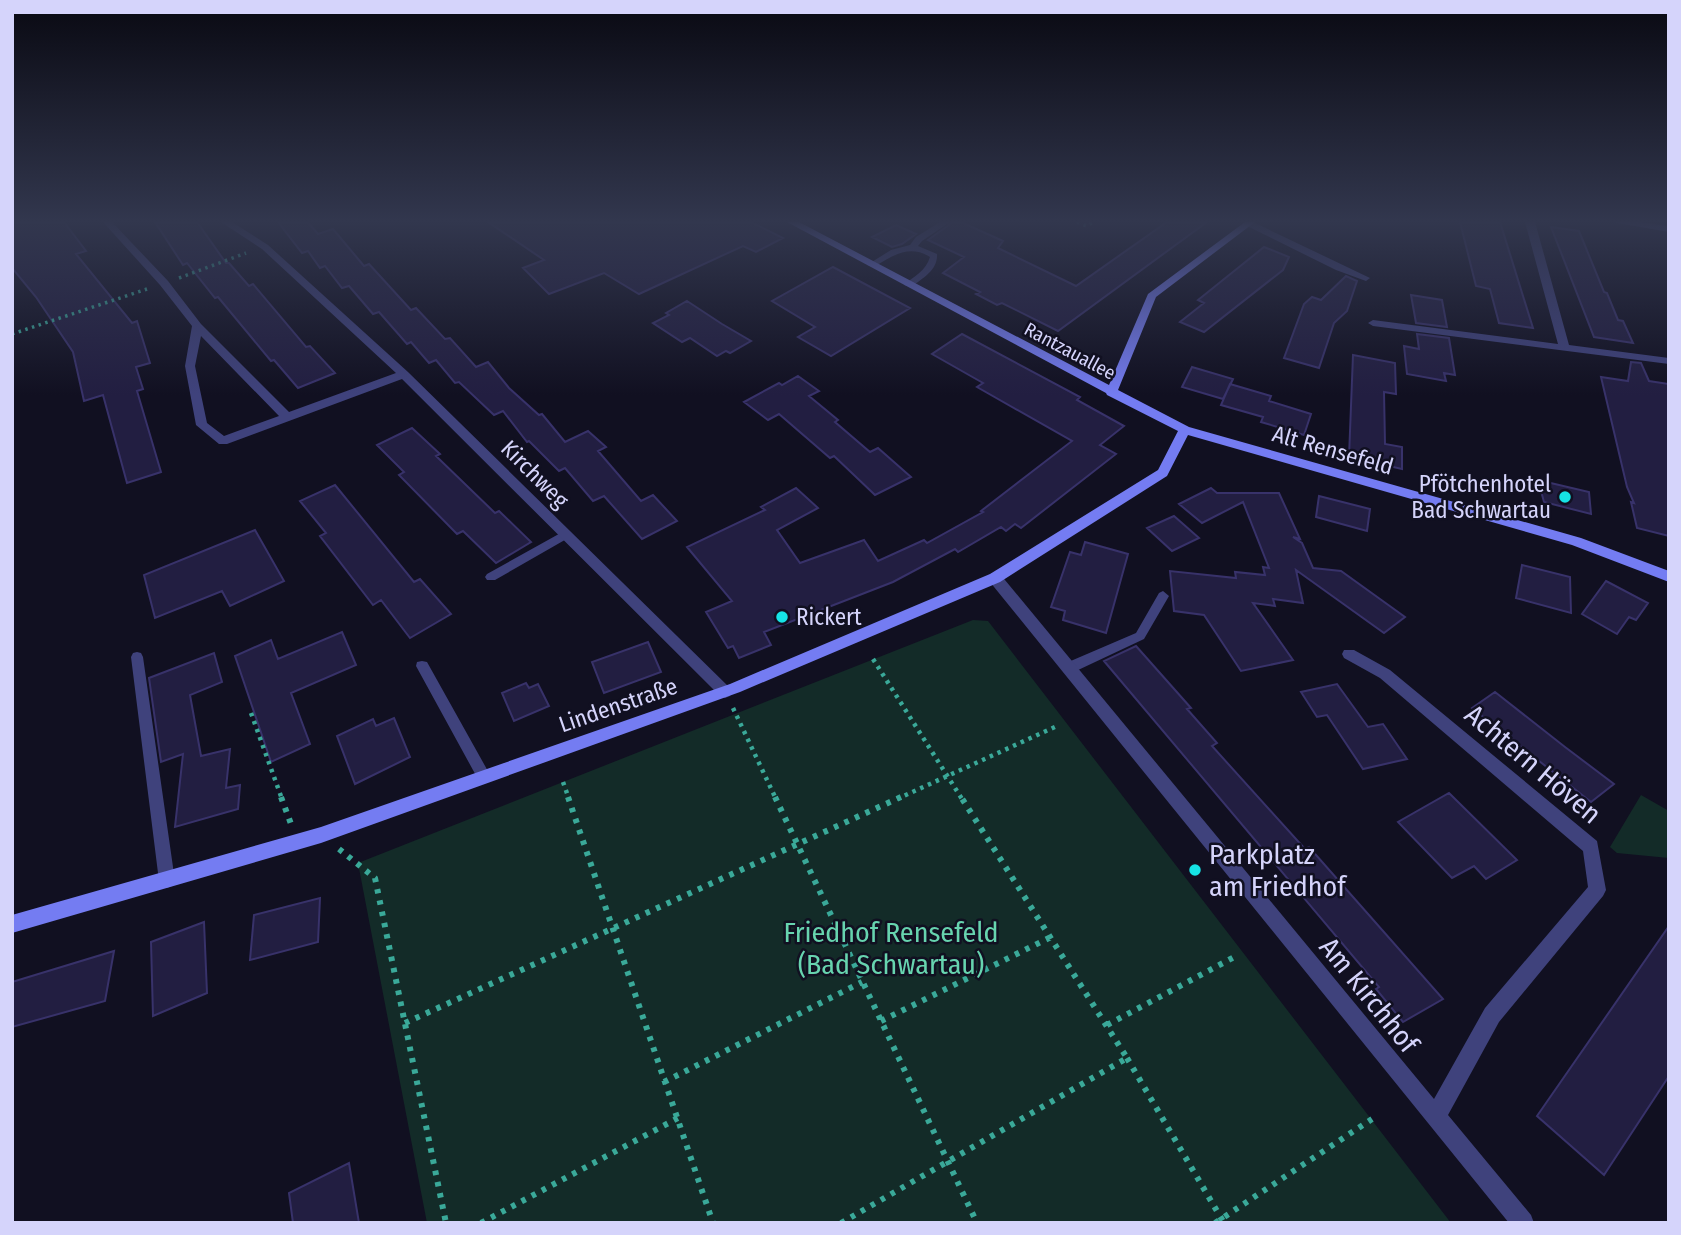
<svg xmlns="http://www.w3.org/2000/svg" width="1681" height="1235" font-family="'Fira Sans Condensed',sans-serif">
<style>
.green{fill:#132b28}
.building{fill:#221e41;stroke:#38326a;stroke-width:2}
.lines{fill:none;stroke-linecap:round;stroke-linejoin:round}
.path-far2{stroke:#3aa999;stroke-width:3.5;stroke-dasharray:2.5 4.5;stroke-linecap:butt}
.path-far1{stroke:#3aa999;stroke-width:4.5;stroke-dasharray:3.5 5;stroke-linecap:butt}
.path{stroke:#3aa999;stroke-width:6;stroke-dasharray:4.5 7;stroke-linecap:butt}
.lane{fill:#3f427c;fill-rule:evenodd}
.street{fill:#3f427c;fill-rule:evenodd}
.secondary{fill:#747cf2;fill-rule:evenodd}
.poi-dot{fill:#16e3e5;stroke:#111021;stroke-width:2.5}
.labels{text-anchor:middle;dominant-baseline:central;stroke-width:5;stroke-linejoin:round;paint-order:stroke}
.far-street-label{font-size:19px;fill:#d5d4fb;stroke:#111021}
.street-label{font-size:23px;fill:#d5d4fb;stroke:#111021}
.poi-label{font-size:23px;fill:#d5d4fb;stroke:#111021;text-anchor:end}
.near-street-label{font-size:28px;fill:#d5d4fb;stroke:#111021}
.near-poi-label{font-size:28px;fill:#d5d4fb;stroke:#111021;text-anchor:start}
.near-park-label{font-size:28px;fill:#67d4af;stroke:#111021}
</style>
<rect width="100%" height="100%" fill="#111021"/>
<path class="green" d="M973,620l15,1 463,602h-1024l-69,-360z
M1641,795l28,16v47l-52,-5 -7,-6z"/>
<path class="building" d="M12,222h52l22,29 -10,3 56,69 5,-2 13,42 -14,4 7,22 -6,2 24,81 -34,11 -24,-88 -19,6 -11,-49 -37,-55 -24,-29z
M155,222h42l29,41h3l20,23 4,-2 53,63 4,-1 25,27 -37,15 -24,-28 -3,1 -53,-64 -3,1 -28,-35 -4,2z
M278,222h30l10,12 15,-5 31,37 5,-2 42,46 5,-2 29,31 5,-1 26,29 12,-5 21,26 30,27 3,-1 23,28 23,-11 18,16 -8,4 43,50 12,-6 24,26 -35,18 -38,-43 -11,5 -28,-33 -6,3 -30,-30 -2,1 -24,-31 -9,4 -35,-33 -4,1 -19,-23 -7,3 -18,-21 -4,2 -28,-32 -6,2 -24,-28 -7,2 -17,-22 -5,2 -12,-17 -6,2z
M488,222h263l32,16 -27,14 -13,-6 -104,48 -35,-21 -55,21 -26,-26 21,-8z
M953,222h8l42,19 -5,7 78,38 91,-64h40l-149,109 -56,-28 -5,2 -21,-11 4,-2 -37,-19 21,-16 -36,-17z
M1460,222h40l33,106 -34,-5 -9,-34 -14,-3z
M896,225l20,9 -14,10 -10,3 -20,-10z
M1551,227l28,4 25,61 3,1 11,27 5,1 10,22 -39,-6z
M1264,247l25,10 -6,13 -79,62 -24,-10 24,-19 -6,-3z
M833,267l77,41 -79,48 -33,-19 17,-10 -43,-26z
M1346,276l11,5 -10,30 -13,12 -15,45 -35,-10 20,-54 8,-7 9,3z
M1411,295l31,5 5,27 -31,-4z
M687,301l35,23 29,17 -21,12 -4,-2 -9,5 -27,-18 -8,4 -29,-19 16,-8 -3,-2z
M962,334l118,63 -3,3 47,26 -24,19 16,9 -95,74 -6,-4 -9,7 -5,-4 -43,25 -3,-3 -62,33 -129,50 7,13 -32,13 -6,-12 -5,2 -22,-36 26,-11 -45,-54 78,-37 -4,-3 35,-19 22,20 -41,22 23,33 64,-23 14,21 46,-21 3,3 56,-31 -2,-1 91,-70 -95,-54 6,-4 -51,-29z
M1417,334l32,4 6,37 -11,-2 2,8 -39,-7 -3,-28 15,3z
M1353,355l42,8 1,31 -12,-2 1,52 17,3v22l-53,-12z
M1631,362l10,1 8,18 20,3v152l-32,-8 -6,-26 3,1 -7,-16 -26,-110 27,4z
M1192,367l41,12 -10,20 -41,-12z
M798,376l21,15 -10,5 29,24 -3,2 35,30 8,-4 33,29 -36,18 -41,-39 -4,2 -51,-44 -11,6 -24,-18 35,-19 3,2z
M1230,384l41,12 -2,5 42,13 -7,21 -43,-13 2,-5 -42,-12z
M412,428l28,26 -4,2 59,57 4,-2 32,31 -35,21 -33,-32 -6,3 -58,-59 5,-3 -27,-27z
M1538,480l51,12 2,22 -47,-12z
M335,485l79,97 6,-3 31,35 -41,24 -29,-38 -8,5 -53,-69 6,-3 -26,-32z
M1211,488l6,5h62l21,46 -7,-2 9,6 11,25 28,3 64,46 -21,16 -88,-63 7,33 -30,-4 2,7 -22,-3 40,57 -52,11 -37,-56 -30,-4 -4,-40 66,7 -1,-6 30,3 -2,-8 6,1 -26,-66 -41,21 -23,-19z
M1319,496l51,13 -3,22 -51,-14z
M1174,516l25,22 -27,13 -25,-23z
M255,530l29,51 -54,25 -8,-15 -67,27 -11,-43z
M1085,542l43,12 -22,79 -43,-13 2,-9 -14,-4 19,-55 11,3z
M1522,565l48,12 1,36 -55,-15z
M1606,581l42,22 -12,17 -7,-3 -12,17 -35,-20z
M342,632l14,33 -65,28 19,51 -39,18 -36,-106 36,-16 7,19z
M648,642l13,30 -57,21 -12,-31z
M1136,646l55,62 -4,1 30,34 -5,3 93,103 4,-2 134,152 -40,23 -27,-33 3,-2 -275,-326z
M214,653l8,29 -32,13 11,61 29,-7 -4,39 14,-3 -2,24 -63,18 8,-73 -22,8 -12,-84z
M526,683l3,5 9,-4 11,22 -35,15 -12,-28z
M1337,684l31,43 15,-3 24,35 -44,10 -36,-54 -10,2 -16,-25z
M1495,692l70,55 49,37 -23,18 -119,-94z
M394,718l16,39 -55,27 -18,-48 36,-17 3,7z
M1449,793l68,67 -31,19 -12,-13 -22,12 -54,-56z
M320,898l-2,44 -68,18 4,-45z
M204,922l3,71 -54,23 -2,-74z
M1669,926v150l-65,99 -67,-59z
M114,951l-9,50 -93,26v-45z
M349,1163l10,60h-66l-4,-30z"/>
<g class="lines">
<path class="path-far2" d="M1077,222l10,4 6,-4
M179,278l67,-25
M12,334l135,-45"/>
<path class="path-far1" d="M873,659l89,140
M733,708l43,91
M251,713l31,86
M563,782l6,17
M897,799l160,-73"/>
<path class="path" d="M281,797l10,27
M568,797l145,426
M775,797l202,426
M339,849l36,29 71,345
M881,1021l170,-84
M405,1023l496,-226
M1107,1025l131,-70
M1127,1058l97,165
M664,1082l198,-100
M481,1223l197,-105
M841,1223l286,-165 -166,-261
M1215,1223l157,-104"/>
<path class="lane" d="M940,222h10l-28,19 -4,5 19,8c1,16 -14,24 -26,33l-7,-2c10,-9 22,-14 26,-28 -21,-13 -38,-1 -56,10l-7,-2 24,-15 19,-5 6,-8z
M1247,222h6l117,56 -4,3 -30,-11 -89,-44z
M566,530l6,4 -2,3 -75,43h-8l-2,-3 2,-3z
M1163,591l6,5 -25,43 -68,32h-10l-1,-4 1,-4 70,-30 23,-40z
M137,652l4,1 2,4 32,224 -3,5 -5,2 -5,-2 -3,-5 -28,-224 2,-4z
M422,661l5,1 62,111 2,4 -2,4 -5,2 -5,-2 -63,-115 1,-4z"/>
<path class="street" d="M103,222h9l56,59 33,43 88,88 107,-39 -134,-124 -41,-27h11l36,23 140,127 322,316 2,4 -2,4 -5,2 -5,-2 -318,-317 -175,65h-8l-23,-19 -11,-59 7,-40 -32,-41zM201,336l78,80 -55,20 -17,-13 -12,-57z
M1525,222h10l34,123 100,13v6l-296,-38 -5,-3 5,-3 185,24z
M1612,222h27l30,4v6z
M995,573l5,1 434,525 51,-91 103,-121 -5,-36 -203,-173 -36,-20 -2,-4 2,-4h10l36,20 207,171 9,49 -3,6 -104,126 -51,93 83,100 3,8h-25l-519,-641 -2,-4 2,-4z"/>
<path class="secondary" d="M787,222h12l310,163 39,-91 97,-72h10l-99,75 -38,93 71,37 392,111 88,33v11l-97,-37 -384,-110 -21,41 -167,106 -260,110 -419,151 -309,90v-18l309,-88 409,-143 260,-110 168,-104 20,-39 -71,-36 -1,-2z"/>
</g>
<linearGradient id="sky" x2="0" y2="1"><stop stop-color="#090912"/><stop offset="0.56" stop-color="#32374e"/><stop offset="1" stop-color="#32374e" stop-opacity="0"/></linearGradient>
<rect width="1681" height="395" fill="url(#sky)"/>
<g class="poi-dot">
<circle cx="1565" cy="497" r="7"/>
<circle cx="782" cy="617" r="7"/>
<circle cx="1195" cy="870" r="7"/>
</g>
<g class="labels">
<g class="far-street-label">
<text transform="translate(1070 351) rotate(28)">Rantzauallee</text>
</g>
<g class="street-label">
<text transform="translate(1333 450) rotate(16)">Alt Rensefeld</text>
<text transform="translate(535 474) rotate(45)">Kirchweg</text>
<text transform="translate(618 705) rotate(-19)">Lindenstraße</text>
</g>
<g class="poi-label">
<text x="1551" y="484">Pfötchenhotel<tspan x="1551" dy="26">Bad Schwartau</tspan></text>
<text x="796" y="617" text-anchor="start">Rickert</text>
</g>
<g class="near-street-label">
<text transform="translate(1533 764) rotate(40)">Achtern Höven</text>
<text transform="translate(1369 995) rotate(51)">Am Kirchhof</text>
</g>
<g class="near-poi-label">
<text x="1209" y="854">Parkplatz<tspan x="1209" dy="32">am Friedhof</tspan></text>
</g>
<g class="near-park-label">
<text x="891" y="932">Friedhof Rensefeld<tspan x="891" dy="32">(Bad Schwartau)</tspan></text>
</g>
</g>
<rect width="1681" height="1235" fill="none" stroke="#d5d4fb" stroke-width="28"/>
</svg>
